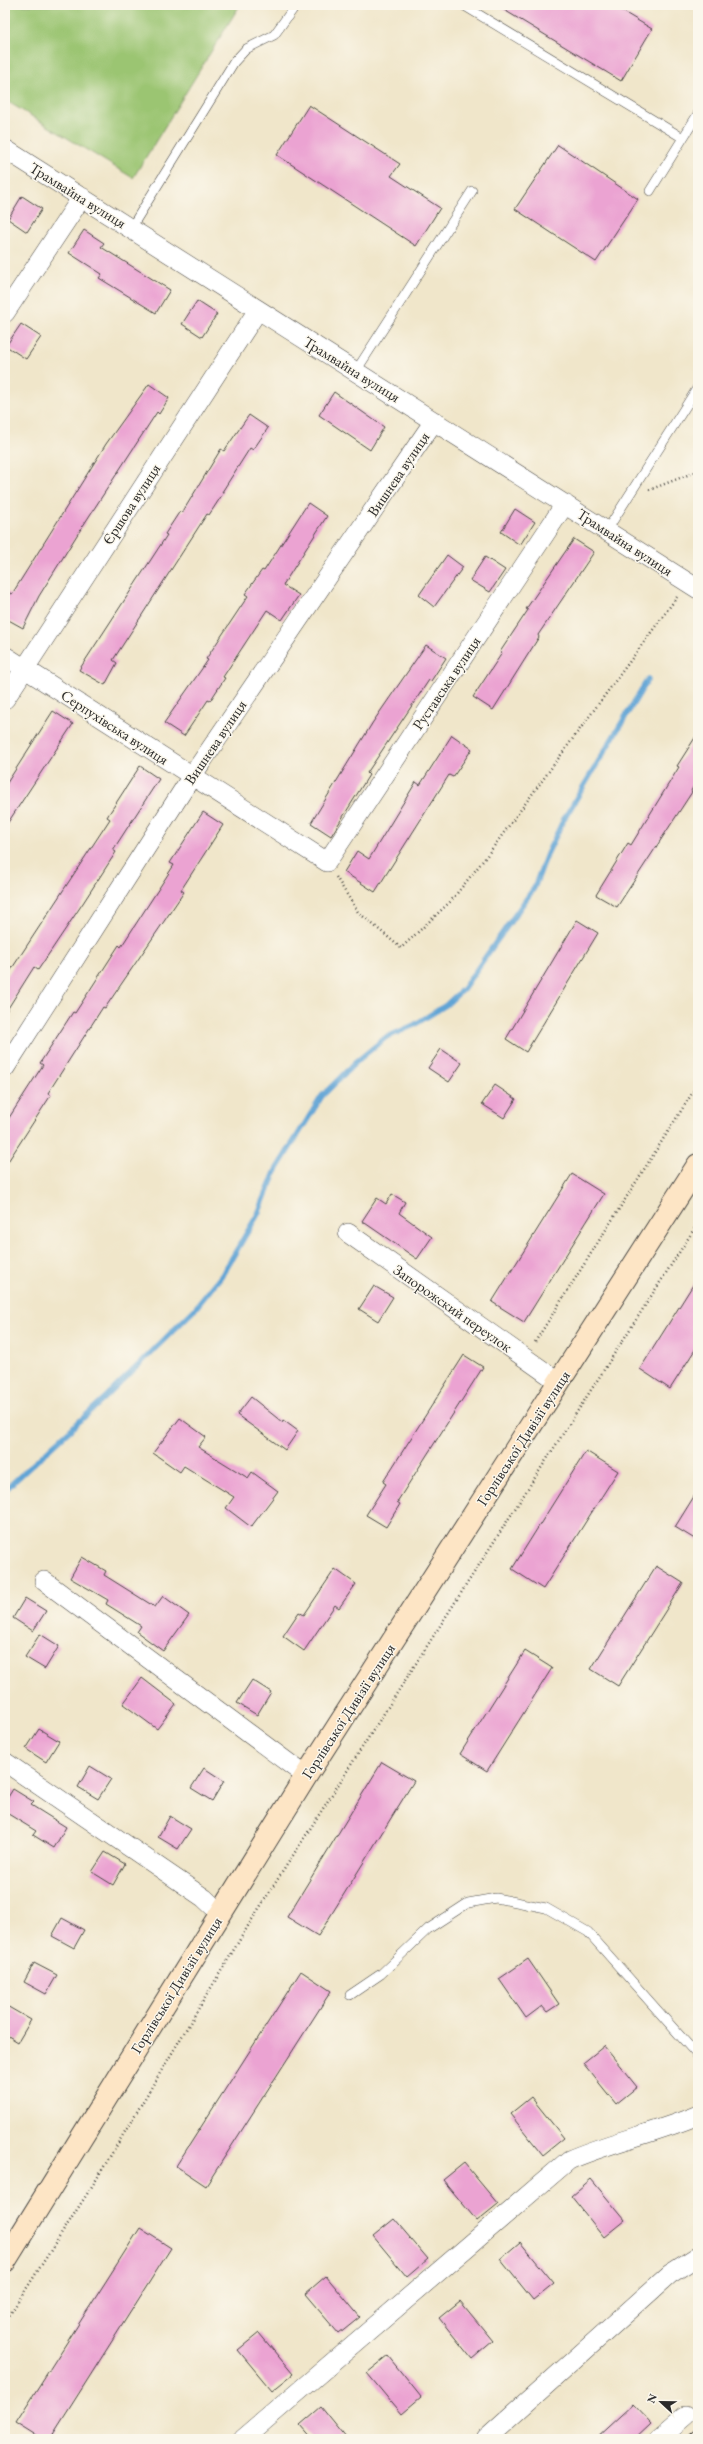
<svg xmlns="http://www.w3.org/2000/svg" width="703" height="2444" font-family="'EB Garamond',serif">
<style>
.green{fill:#9bc572;stroke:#63784e}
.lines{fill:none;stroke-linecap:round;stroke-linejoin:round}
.stream{stroke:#60a4d5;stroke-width:5.5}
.building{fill:#eba3d2}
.lane-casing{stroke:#494743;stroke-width:10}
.street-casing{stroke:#494743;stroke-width:20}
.secondary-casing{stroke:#494743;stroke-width:24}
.path{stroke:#494743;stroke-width:2.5;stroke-dasharray:1 3;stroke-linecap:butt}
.lane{stroke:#fff;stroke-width:9}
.street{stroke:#fff;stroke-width:19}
.secondary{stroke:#fde5c5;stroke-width:22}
.tram{stroke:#2b2b2b;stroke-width:1}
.labels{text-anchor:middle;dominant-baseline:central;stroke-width:3;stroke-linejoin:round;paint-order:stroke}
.street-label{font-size:15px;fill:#2b2b2b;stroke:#fbf7ec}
</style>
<rect width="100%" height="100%" fill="#fbf7ec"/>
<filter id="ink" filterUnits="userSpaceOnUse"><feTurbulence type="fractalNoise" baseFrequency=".025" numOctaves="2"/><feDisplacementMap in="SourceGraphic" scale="8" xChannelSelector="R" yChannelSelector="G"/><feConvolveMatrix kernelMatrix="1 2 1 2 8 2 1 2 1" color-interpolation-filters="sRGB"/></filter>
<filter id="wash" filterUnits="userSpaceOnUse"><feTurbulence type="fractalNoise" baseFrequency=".012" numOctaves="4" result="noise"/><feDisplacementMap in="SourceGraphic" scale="16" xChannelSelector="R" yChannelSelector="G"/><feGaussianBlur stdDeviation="0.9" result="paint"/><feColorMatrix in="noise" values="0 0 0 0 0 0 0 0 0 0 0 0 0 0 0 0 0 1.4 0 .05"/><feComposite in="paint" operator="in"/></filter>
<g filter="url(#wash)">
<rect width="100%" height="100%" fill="#f0e6ca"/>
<path class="green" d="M5,5h235l-107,173 -128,-78z"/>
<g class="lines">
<path class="stream" d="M5,1490l102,-94 87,-86 28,-35 36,-61 18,-44 46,-74 34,-34 29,-24 29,-13 32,-20 17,-16 71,-101 13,-34 17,-35 84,-140"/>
</g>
<g id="blocks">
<path class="building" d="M496,5h116l40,24 -31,52z
M309,105l91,59 -9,12 49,32 -24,38 -139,-91z
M558,145l80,54 -42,63 -81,-53z
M22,196l20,13 -15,23 -19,-13z
M84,230l20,13 -3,4 69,43 -14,23 -57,-35 3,-4 -33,-21z
M197,301l20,13 -15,23 -20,-13z
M21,324l20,13 -15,22 -20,-13z
M149,384l20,14 -10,16 -2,-2 -80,123 -38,61 -16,32 -18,-10v-27l7,3 94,-150z
M334,392l50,35 -14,23 -51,-35z
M249,415l19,13 -15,22 -3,-2 -28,44h2l-15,23 -2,-1 -94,146 4,3 -12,22 -26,-15 88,-135 -2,-1 15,-23 2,2 39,-64 3,2z
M308,503l19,13 -44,69 16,10 -17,25 -15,-10 -44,67 2,1 -15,23 -2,-1 -24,36 -20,-13 44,-63 -2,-1 42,-63 -3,-2 17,-24 2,1z
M515,509l20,13 -15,23 -19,-13z
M574,539l20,13 -56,83 1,2 -46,73 -20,-13 29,-44 -2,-1 28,-42 -2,-1z
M447,555l16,12 -29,40 -15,-12z
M485,557l20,13 -15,22 -20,-12z
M426,645l20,13 -15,23 -2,-1 -62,93 2,2 -38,61 -20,-13 62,-101z
M53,711l20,13 -68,103v-41z
M698,733v45l-7,13 1,1 -75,115 -21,-12 32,-52 3,2 48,-78 -2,-1z
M452,735l20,14 -19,28 -4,-2 -74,117 -31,-20 13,-21 12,8 47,-77 4,3z
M140,766l19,13 -46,71 3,2 -33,51 -45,67 -4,-3 -29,46v-34l105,-160 -3,-2z
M203,812l20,13 -42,65 3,2 -79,116 -2,-1 -55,86 3,2 -46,71v-42l38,-59 -3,-2 33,-51 2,1 44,-68 2,2 53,-82 -4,-2z
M577,920l21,13 -72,119 -20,-13z
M441,1049l21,14 -13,19 -21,-14z
M495,1085l21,14 -12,19 -22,-14z
M572,1174l32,20 -80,128 -32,-20z
M392,1194l13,8 -6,11 33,24 -15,22 -55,-38 15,-23 9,6z
M698,1277v68l-28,44 -30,-20z
M374,1286l19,11 -15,24 -19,-12z
M464,1355l19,12 -86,135 3,2 -14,23 -20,-12 20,-31 -3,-2z
M251,1397l31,25 1,-2 15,11 -13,19 -48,-35z
M180,1418l26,19 -8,10 50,31 4,-6 26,19 -27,36 -25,-19 8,-11 -50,-31 -4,6 -27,-19z
M586,1451l32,20 -75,118 -31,-20z
M698,1490v51l-23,-14z
M82,1557l24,14 -2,4 51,32 8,-11 26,19 -26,36 -26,-19 4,-6 -35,-22 2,-4 -38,-22z
M656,1566l27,17 -65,103 -27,-17z
M335,1569l21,15 -17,24 -4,-3 -31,46 -21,-15 16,-24 5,3z
M25,1598l21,13 -13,20 -20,-13z
M40,1634l19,12 -14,23 -20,-12z
M525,1651l27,17 -65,103 -27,-17z
M142,1678l34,26 -19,25 -34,-25z
M252,1680l19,12 -14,23 -20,-12z
M39,1729l20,12 -13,21 -20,-13z
M382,1762l32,19 -96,155 -31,-19z
M90,1766l21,13 -13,20 -20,-12z
M204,1768l20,13 -12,20 -21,-13z
M13,1789l21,13 -3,3 35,22 -12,21 -21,-13 3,-4 -31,-19v-10z
M170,1816l21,13 -13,20 -20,-12z
M105,1852l20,12 -12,21 -21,-13z
M62,1918l22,12 -10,18 -22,-12z
M528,1959l31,45 -12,8 -5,-6 -16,12 -27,-39z
M34,1963l23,12 -11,19 -22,-12z
M301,1971l30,20 -125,195 -30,-20z
M5,2005l26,15 -13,22 -13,-8z
M604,2046l33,41 -21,17 -33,-41z
M531,2097l33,41 -21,17 -33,-41z
M464,2163l34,41 -21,17 -34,-41z
M591,2179l34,41 -21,17 -33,-41z
M394,2219l34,40 -21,18 -34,-41z
M140,2228l31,20 -121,191h-7l-27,-17z
M520,2242l34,41 -21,17 -33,-41z
M326,2276l34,41 -21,17 -34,-40z
M460,2301l33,40 -21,18 -33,-41z
M259,2333l34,41 -21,17 -34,-41z
M388,2356l33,41 -20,17 -34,-41z
M633,2404l18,19 -17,16h-39z
M321,2407l26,32h-35l-12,-14z"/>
</g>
</g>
<g filter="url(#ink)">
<use href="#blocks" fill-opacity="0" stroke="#494743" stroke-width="1"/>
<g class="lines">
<defs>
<path id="lane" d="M463,5l220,133
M650,191l48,-77
M131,228l103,-166 12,-13 28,-14 22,-30
M356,371l116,-180
M607,530l91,-143
M350,1995l31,-21 47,-45 40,-26 28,-5 50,10 42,24 110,124"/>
<path id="street" d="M5,149l693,440
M5,313l77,-116
M5,656l322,206 238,-358
M5,699l253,-389
M5,1068l187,-292 242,-355
M348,1233l211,149
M44,1581l262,195
M5,1762l199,136 16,15
M243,2439l326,-279c41,-18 87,-27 129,-45
M486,2439l184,-165 28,-18
M658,2439l28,-24"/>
<path id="secondary" d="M5,2261l301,-485 392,-611"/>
</defs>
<use href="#lane" class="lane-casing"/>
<use href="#street" class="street-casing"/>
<use href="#secondary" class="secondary-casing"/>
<path class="path" d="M649,490l49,-19
M336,877l22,35 43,36 49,-46 36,-45 191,-260
M535,1342l163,-258
M5,2322l91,-142 155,-259 447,-698"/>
<use href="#lane" class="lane"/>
<use href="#street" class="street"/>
<use href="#secondary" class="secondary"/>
<path class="tram" d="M685,2439l13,-11"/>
</g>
</g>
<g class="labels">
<g class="street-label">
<text transform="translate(78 195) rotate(32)">Трамвайна вулиця</text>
<text transform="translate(352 369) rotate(32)">Трамвайна вулиця</text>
<text transform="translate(398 474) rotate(-56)">Вишнева вулиця</text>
<text transform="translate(131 504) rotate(-57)">Єршова вулиця</text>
<text transform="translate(625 542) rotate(33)">Трамвайна вулиця</text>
<text transform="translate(446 683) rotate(-56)">Руставська вулиця</text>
<text transform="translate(115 727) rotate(33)">Серпухівська вулиця</text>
<text transform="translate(215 742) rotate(-56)">Вишнева вулиця</text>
<text transform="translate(453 1308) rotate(35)">Запорожский переулок</text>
<text transform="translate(523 1438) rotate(-57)">Горлівської Дивізії вулиця</text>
<text transform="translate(348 1711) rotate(-57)">Горлівської Дивізії вулиця</text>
<text transform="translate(176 1985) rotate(-58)">Горлівської Дивізії вулиця</text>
</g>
</g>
<rect width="703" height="2444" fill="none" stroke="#fbf7ec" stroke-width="20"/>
<g transform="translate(661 2402) rotate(292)" stroke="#fbf7ec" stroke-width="3" paint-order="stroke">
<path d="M0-3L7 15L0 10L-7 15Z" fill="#2b2b2b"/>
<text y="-6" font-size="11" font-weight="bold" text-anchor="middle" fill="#2b2b2b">N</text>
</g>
</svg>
